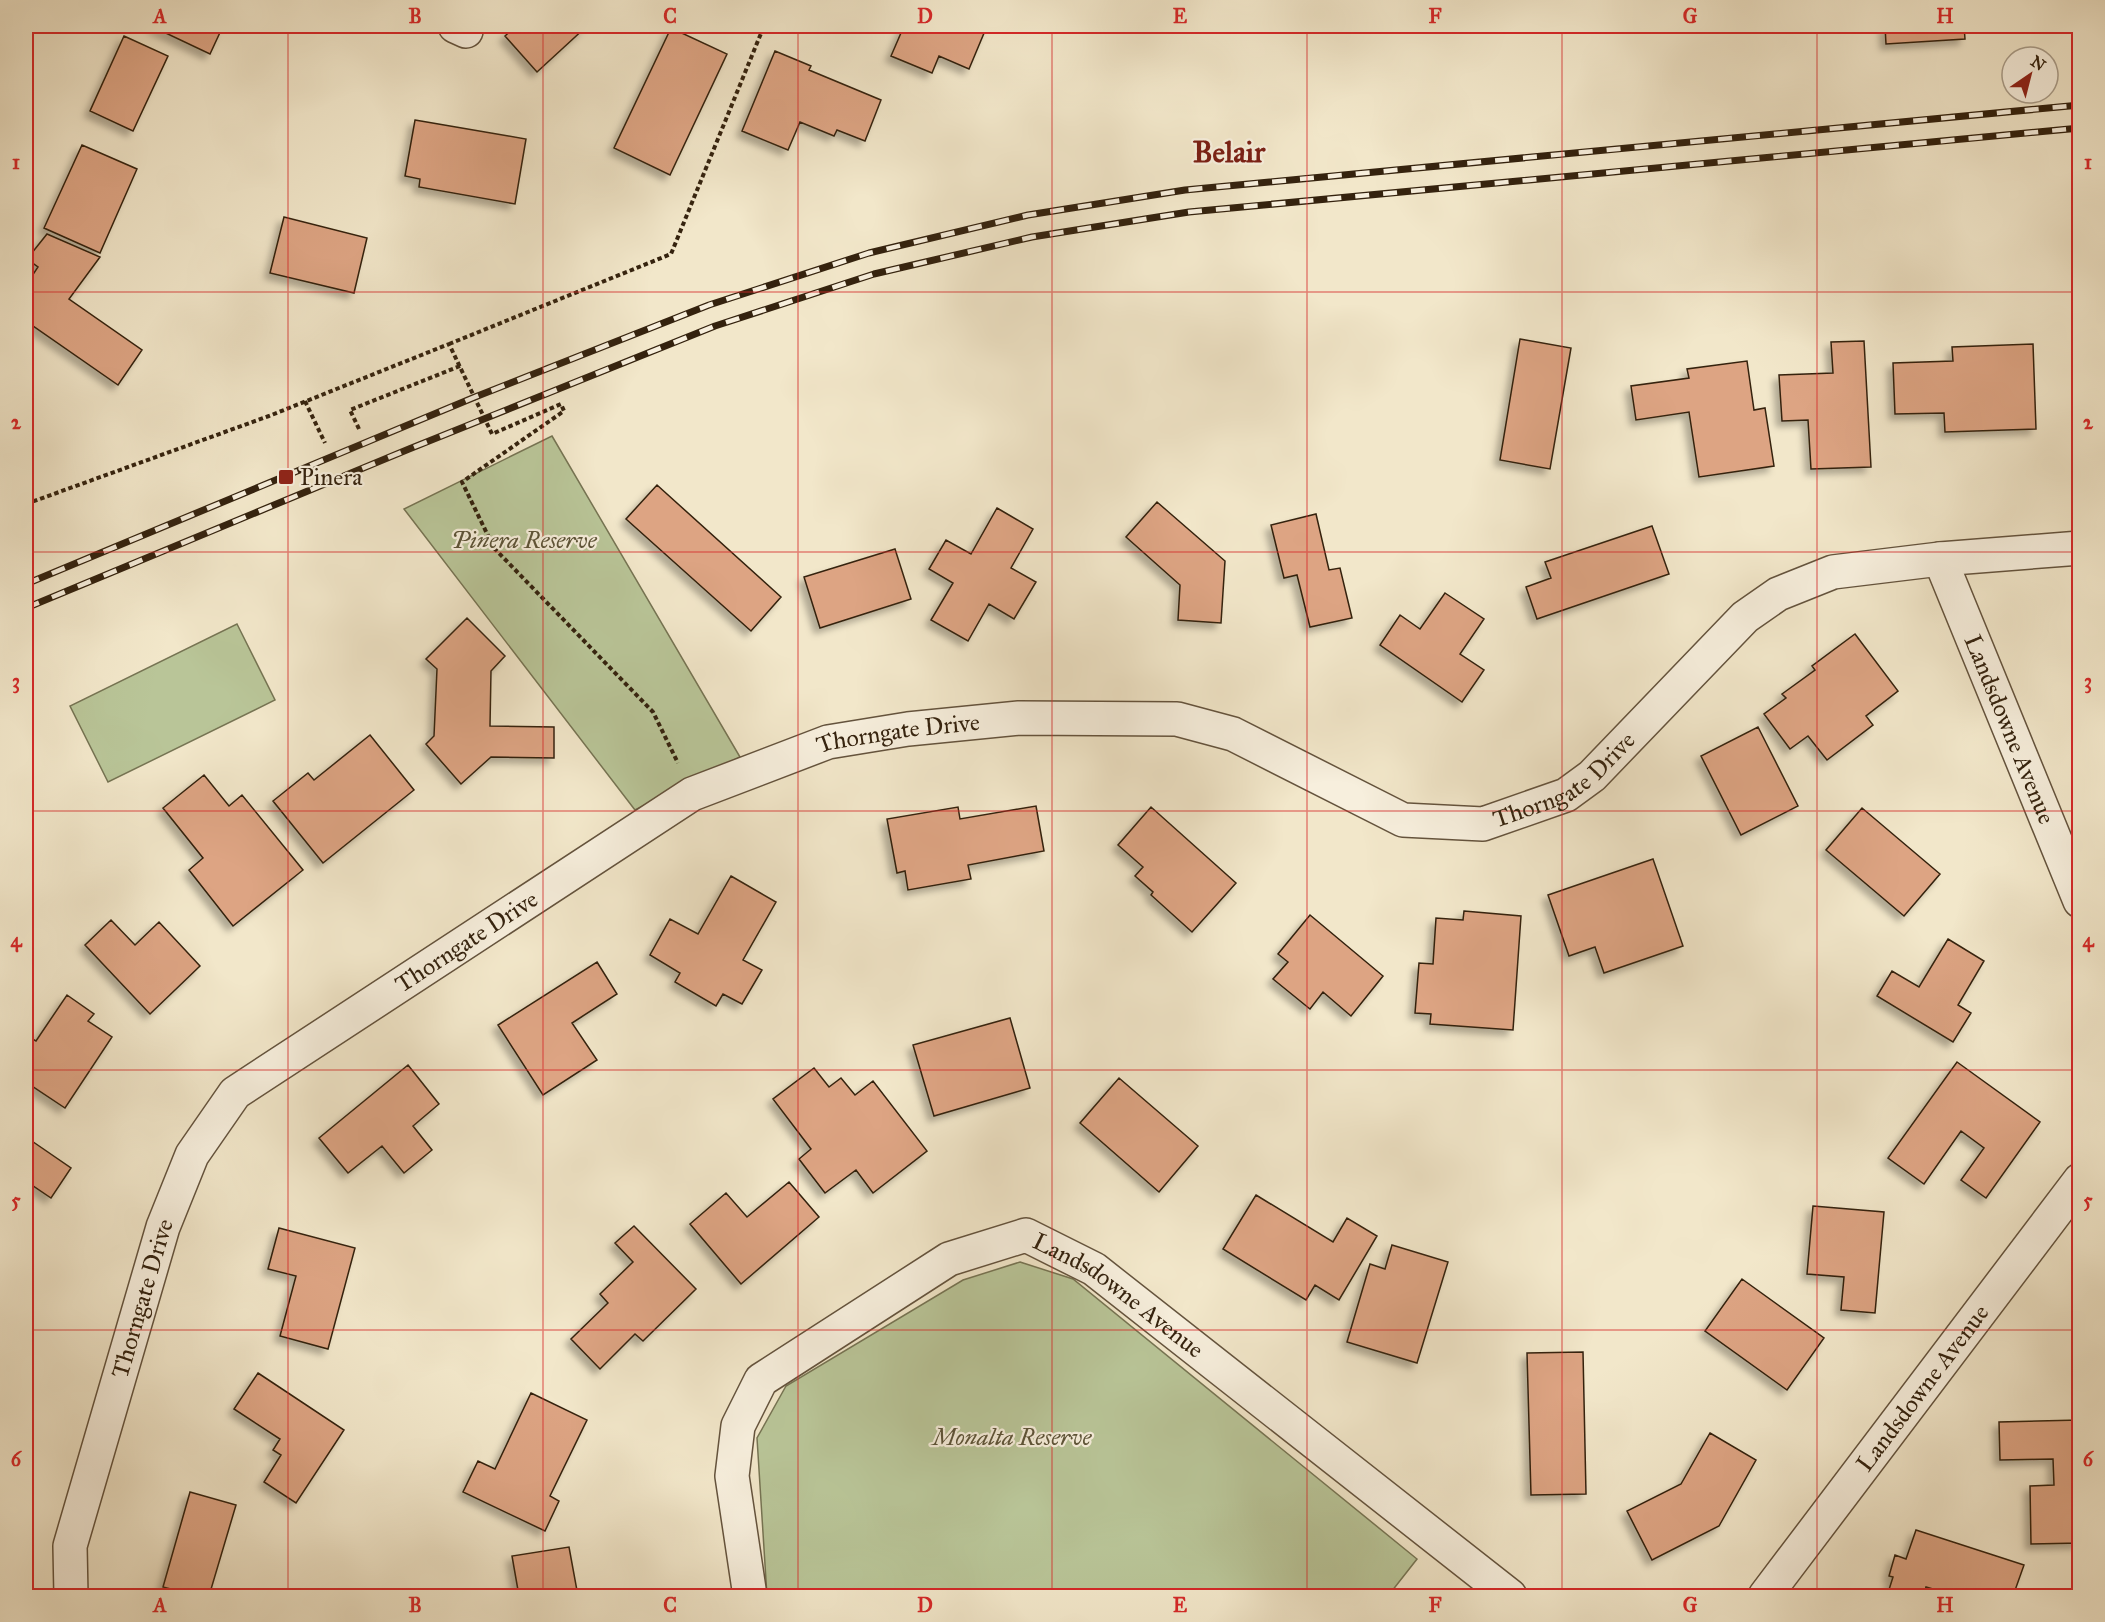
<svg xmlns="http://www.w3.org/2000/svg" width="2105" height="1622" font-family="'IM FELL Great Primer',serif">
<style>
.green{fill:#b9c598;stroke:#767453;stroke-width:1.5}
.building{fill:#dda483;stroke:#34220e;stroke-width:1.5;filter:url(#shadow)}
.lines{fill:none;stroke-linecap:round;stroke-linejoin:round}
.minor-casing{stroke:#64533d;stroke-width:36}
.path{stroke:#34220e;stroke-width:4;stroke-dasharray:4.5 3;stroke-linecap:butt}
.minor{stroke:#f7efdd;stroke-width:33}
.rail-casing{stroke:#34220e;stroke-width:7}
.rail{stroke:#f7efdd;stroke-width:4.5;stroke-dasharray:14;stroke-linecap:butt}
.grid{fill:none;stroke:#d62828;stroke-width:1.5;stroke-opacity:0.55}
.poi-dot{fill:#8f2418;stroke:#f7efdd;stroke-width:2}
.labels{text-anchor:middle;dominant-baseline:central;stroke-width:4.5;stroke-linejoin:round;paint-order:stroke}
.poi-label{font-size:24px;fill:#34220e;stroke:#f7efdd;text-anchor:start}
.park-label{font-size:24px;font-style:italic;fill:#5c5337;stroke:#f7efdd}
.street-label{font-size:24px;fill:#34220e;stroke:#f7efdd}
.district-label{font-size:30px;font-weight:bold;fill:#7a1f14;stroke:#f7efdd}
.neatline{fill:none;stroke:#d62828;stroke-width:2}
.grid-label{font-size:20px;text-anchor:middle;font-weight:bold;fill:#d62828}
</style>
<defs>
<filter id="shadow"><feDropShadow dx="-5.5" dy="5.5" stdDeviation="3" flood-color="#0004"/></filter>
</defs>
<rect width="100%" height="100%" fill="#f2e7ca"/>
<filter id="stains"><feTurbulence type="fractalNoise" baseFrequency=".00333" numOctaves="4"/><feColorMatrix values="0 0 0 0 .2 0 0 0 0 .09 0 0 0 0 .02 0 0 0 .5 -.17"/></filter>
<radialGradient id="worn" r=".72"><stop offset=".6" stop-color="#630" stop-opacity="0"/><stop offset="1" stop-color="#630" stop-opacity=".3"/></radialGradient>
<path class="green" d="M552,436l188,321 -105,53 -231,-301z
M237,624l38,76 -167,82 -38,-76z
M1020,1262l53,17 344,280 -29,37h-621l-10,-158 29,-52 177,-106z"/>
<path class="building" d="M153,26h70l-13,28 -57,-27z
M516,26h71l-50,46 -32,-36z
M904,26h83l-18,43 -30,-13 -7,17 -41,-17z
M1885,26h79l1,13 -79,5z
M671,28l56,26 -57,121 -56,-27z
M124,36l44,20 -35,75 -43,-20z
M775,51l36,15 -2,4 72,30 -16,41 -28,-11 -3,6 -34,-14 -12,28 -46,-19z
M415,120l111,19 -11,65 -96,-17 1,-8 -15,-3z
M82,145l55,24 -37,84 -56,-25z
M284,217l83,21 -13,55 -84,-20z
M47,234l53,23 -31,42 73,51 -24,35 -92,-64v-36l12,-18 -11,-8z
M1520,339l51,9 -21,121 -50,-9z
M1864,341l7,126 -60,2 -3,-49 -26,1 -3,-46 54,-2 -2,-31z
M2033,344l3,85 -91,3 -1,-19 -49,1 -2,-51 60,-2 -1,-14z
M1747,361l7,49 11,-2 9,58 -75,11 -10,-65 -53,8 -5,-34 58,-8 -2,-9z
M657,485l124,112 -30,34 -125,-112z
M1157,502l68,59 -4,62 -43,-3 2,-35 -54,-48z
M997,508l36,21 -22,39 25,14 -22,37 -25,-15 -21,37 -37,-21 22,-37 -24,-14 17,-29 25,14z
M1316,514l13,56 11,-2 12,50 -42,9 -13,-52 -13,3 -13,-53z
M1652,526l17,48 -132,45 -11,-32 25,-9 -6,-16z
M895,549l16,50 -91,29 -16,-51z
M1445,593l39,26 -24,35 24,16 -22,32 -82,-57 20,-30 20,14z
M467,618l38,38 -14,15 -1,55 64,1v31l-63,-1 -30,27 -35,-40 8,-8 3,-67 -11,-10z
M1855,634l43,57 -32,25 7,9 -46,35 -19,-24 -18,13 -26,-35 22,-16 -4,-4 33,-24 -3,-4z
M1758,727l40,79 -57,29 -40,-79z
M370,735l44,55 -91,73 -50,-62 35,-28 6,7z
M204,775l25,31 13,-11 61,75 -70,56 -44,-56 14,-12 -40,-50z
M1036,806l8,45 -76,14 3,14 -63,11 -3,-19 -8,2 -10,-54 71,-12 2,12z
M1151,807l85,76 -44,49 -41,-37 2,-3 -18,-16 8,-9 -25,-22z
M1862,808l78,66 -36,42 -78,-66z
M1653,859l30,87 -79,27 -9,-26 -26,9 -21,-61z
M731,876l45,26 -33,58 19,10 -20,34 -19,-10 -7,12 -41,-24 5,-9 -30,-18 20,-36 28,15z
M1464,911l57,5 -8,114 -83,-6 1,-10 -16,-1 4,-50 14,1 3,-46 27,2z
M1310,915l73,61 -32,40 -28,-24 -13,17 -37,-30 15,-17 -10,-8z
M111,920l24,25 24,-23 41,44 -50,48 -65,-69z
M1948,939l36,22 -26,44 13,8 -18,29 -76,-46 15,-25 27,16z
M597,962l20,32 -45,29 25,37 -54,35 -45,-70z
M67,995l27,19 -6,7 24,16 -47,71 -39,-26v-44l1,-2 9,5z
M1010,1018l20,70 -96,28 -21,-71z
M1957,1062l83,60 -54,76 -25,-18 23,-32 -23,-17 -37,53 -36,-26z
M408,1065l31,39 -26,22 19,24 -28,23 -22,-27 -34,27 -29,-35z
M814,1068l15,19 12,-9 14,17 18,-14 54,70 -54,42 -17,-23 -31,23 -26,-34 12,-10 -38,-50z
M1119,1078l79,68 -39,46 -79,-69z
M26,1137l45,31 -20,30 -25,-17z
M789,1182l30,35 -78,67 -51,-60 36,-31 21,24z
M1256,1195l77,47 14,-24 30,18 -38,64 -24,-15 -9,15 -83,-51z
M1813,1206l71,6 -9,101 -34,-3 3,-33 -37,-3z
M634,1226l62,63 -53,52 -8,-7 -35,35 -29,-30 37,-36 -8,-9 33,-32 -18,-19z
M279,1228l76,20 -27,101 -48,-13 16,-60 -28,-7z
M1392,1245l56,17 -31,101 -70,-21 23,-78 15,5z
M1742,1279l82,59 -37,52 -82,-59z
M1583,1352l3,142 -55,1 -4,-142z
M258,1373l86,57 -48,73 -32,-21 17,-27 -8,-5 7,-11 -46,-30z
M531,1393l56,27 -37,76 9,5 -14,30 -82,-39 15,-31 17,8z
M2080,1420v123l-49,1 -1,-58 24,-1 -1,-26 -53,1 -1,-38z
M1710,1433l46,27 -37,66 -67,34 -25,-49 54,-27z
M190,1492l46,13 -27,91h-12l-34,-9z
M1916,1530l108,35 -11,31h-83l3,-7 -7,-2 -3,9h-36l6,-19 -4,-1 6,-21 11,4z
M569,1547l9,49h-59l-7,-40z"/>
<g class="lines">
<defs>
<g id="minor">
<path d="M455,26l11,5"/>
<path id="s1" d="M1940,559l140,342"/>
<path id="s2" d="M71,1596l-1,-50 93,-319 29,-72 43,-62 457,-299 136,-52 80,-13 111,-11 158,1 56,15 170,86 80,4 83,-29 26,-19 153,-159 33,-23 55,-22 107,-13 140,-11"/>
<path id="s3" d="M750,1596l-18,-120 6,-50 23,-46 188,-121 77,-24 68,34 416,327"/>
<path id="s4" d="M1765,1596l315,-416"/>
</g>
</defs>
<use href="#minor" class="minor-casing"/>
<path class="path" d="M449,344l222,-90 93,-228
M305,401l20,42
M359,429l-9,-19 110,-44
M26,504l243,-88 180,-72 43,90 69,-30 3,7 -102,71 32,66 159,164 25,51"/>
<use href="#minor" class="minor"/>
<defs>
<path id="rail" d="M26,584l449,-187 234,-92 160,-52 159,-38 157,-25 895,-85
M26,608l383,-159 306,-123 159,-52 158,-37 157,-25 891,-84"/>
</defs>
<use href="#rail" class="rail-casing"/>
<use href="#rail" class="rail"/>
</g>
<path class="grid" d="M288,26v1570M543,26v1570M798,26v1570M1052,26v1570M1307,26v1570M1562,26v1570M1817,26v1570M26,292h2054M26,552h2054M26,811h2054M26,1070h2054M26,1330h2054"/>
<rect class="poi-dot" x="278" y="469" width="16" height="16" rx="3"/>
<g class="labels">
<g class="poi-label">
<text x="300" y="477">Pinera</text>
</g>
<g class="park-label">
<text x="524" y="540">Pinera Reserve</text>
<text x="1012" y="1437">Monalta Reserve</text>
</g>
<g class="street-label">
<text stroke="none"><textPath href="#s1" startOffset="184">Landsdowne Avenue</textPath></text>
<text stroke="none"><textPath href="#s2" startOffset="1298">Thorngate Drive</textPath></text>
<text stroke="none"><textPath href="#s2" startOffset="2000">Thorngate Drive</textPath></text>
<text stroke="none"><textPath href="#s2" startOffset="812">Thorngate Drive</textPath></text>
<text stroke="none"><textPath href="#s3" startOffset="638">Landsdowne Avenue</textPath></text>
<text stroke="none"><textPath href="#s2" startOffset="308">Thorngate Drive</textPath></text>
<text stroke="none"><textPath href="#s4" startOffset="261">Landsdowne Avenue</textPath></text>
</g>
<g class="district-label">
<text x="1229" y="152">Belair</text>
</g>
</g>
<rect width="2105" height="1622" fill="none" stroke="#f2e7ca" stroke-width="66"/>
<g transform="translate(2030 75) rotate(35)"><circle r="28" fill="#f7efdd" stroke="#a99d8a" stroke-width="1.5"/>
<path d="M0-4.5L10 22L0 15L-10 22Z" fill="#8f2418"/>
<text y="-9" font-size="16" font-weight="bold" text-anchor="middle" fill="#34220e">N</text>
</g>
<rect x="33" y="33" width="2039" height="1556" class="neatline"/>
<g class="grid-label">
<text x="160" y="23">A</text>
<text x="415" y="23">B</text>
<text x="670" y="23">C</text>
<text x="925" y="23">D</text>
<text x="1180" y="23">E</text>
<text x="1435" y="23">F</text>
<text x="1690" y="23">G</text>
<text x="1945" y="23">H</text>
<text x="16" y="169">1</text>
<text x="2088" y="169">1</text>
<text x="16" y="429">2</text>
<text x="2088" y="429">2</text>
<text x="16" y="688">3</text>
<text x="2088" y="688">3</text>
<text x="16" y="947">4</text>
<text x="2088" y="947">4</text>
<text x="16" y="1207">5</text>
<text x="2088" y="1207">5</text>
<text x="16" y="1466">6</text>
<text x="2088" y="1466">6</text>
<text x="160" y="1612">A</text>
<text x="415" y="1612">B</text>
<text x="670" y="1612">C</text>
<text x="925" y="1612">D</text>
<text x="1180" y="1612">E</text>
<text x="1435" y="1612">F</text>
<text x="1690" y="1612">G</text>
<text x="1945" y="1612">H</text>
</g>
<rect width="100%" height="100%" filter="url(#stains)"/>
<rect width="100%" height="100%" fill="url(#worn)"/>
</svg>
